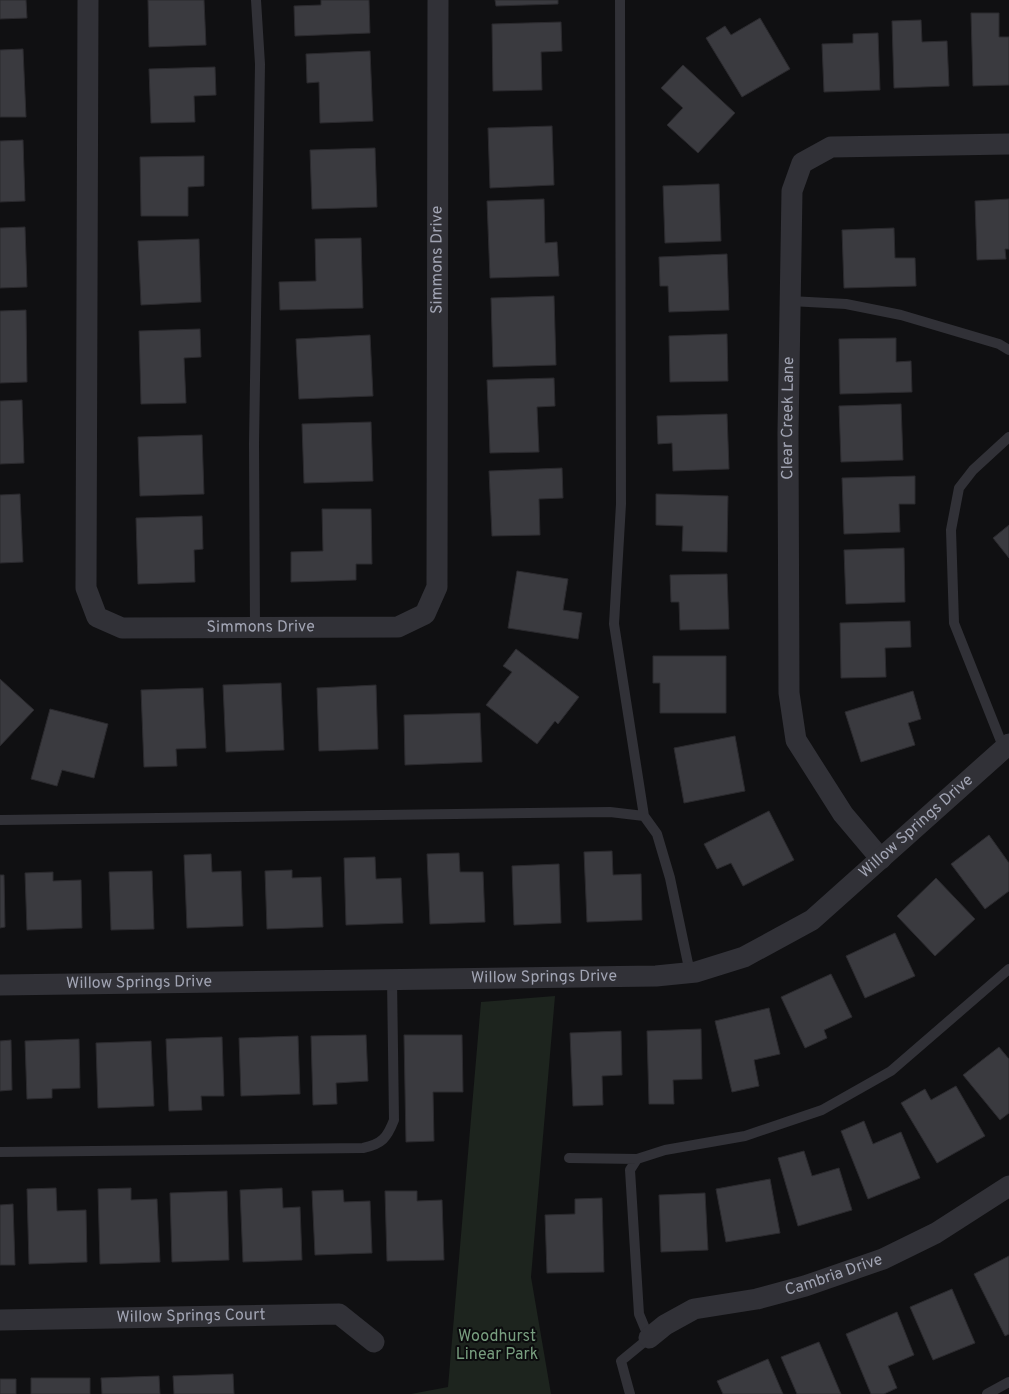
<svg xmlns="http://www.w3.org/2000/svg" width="1009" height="1394" font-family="Overpass,sans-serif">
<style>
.green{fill:#1d241e}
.building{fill:#3a3a3f;stroke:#2b2a2e}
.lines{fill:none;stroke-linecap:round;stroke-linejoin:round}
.lane{stroke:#313137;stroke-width:10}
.street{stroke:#313137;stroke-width:21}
.labels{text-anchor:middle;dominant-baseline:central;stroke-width:4;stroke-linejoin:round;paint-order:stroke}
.street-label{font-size:16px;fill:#a1a4b3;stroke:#0b0b0d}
.park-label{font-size:16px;fill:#789e7f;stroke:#0b0b0d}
</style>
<rect width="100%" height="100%" fill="#101012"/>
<path class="green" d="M555,996l-24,281 20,117h-140l37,-7 33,-385z"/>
<path class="building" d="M0,0h26l1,18 -27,1z
M148,0h56l2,45 -57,2z
M321,0h48l1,33 -75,3 -1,-30 27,-1z
M495,0h63v4l-62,2z
M971,13h28v24h10v48l-36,1z
M760,18l30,51 -48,28 -36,-59 19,-12 6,9z
M921,20l1,22 25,-1 2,45 -55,2 -2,-67z
M561,22l1,29 -21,1 1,38 -49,1 -1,-67z
M878,33l2,57 -56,2 -2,-48 31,-1v-9z
M23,49l3,68h-26v-67z
M370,51l3,70 -53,2 -1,-41 -12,1 -1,-29z
M683,65l52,48 -37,40 -31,-28 16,-17 -22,-20z
M215,67l1,28 -22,1 1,26 -44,1 -2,-54z
M552,126l2,59 -64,3 -2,-60z
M23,140l2,61 -25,1v-61z
M375,148l2,59 -65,2 -2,-59z
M204,156v30l-16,1v29h-47l-1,-59z
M719,184l2,57 -56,2 -2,-57z
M544,199l1,44 12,-1 2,34 -69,2 -3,-77z
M1009,199v50h-4l1,10 -29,1 -2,-59z
M25,227l2,60 -27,1v-60z
M894,228l1,30h20l1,28 -72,2 -2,-58z
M361,238l2,70 -83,2 -1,-28 37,-1 -1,-42z
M199,239l2,63 -60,3 -3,-64z
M727,254l2,56 -60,2 -1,-26h-8l-1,-29z
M554,296l2,69 -63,2 -2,-69z
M26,310l1,72 -27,1v-72z
M200,329l1,28 -17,1 2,45 -45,1 -2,-73z
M727,334l1,47 -58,1 -1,-46z
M370,335l3,61 -74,3 -3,-60z
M896,338v24l15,-1 1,31 -72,2 -1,-55z
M554,378l1,28 -18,1 2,45 -49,1 -3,-73z
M22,400l2,63 -24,1v-63z
M901,404l2,56 -62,2 -2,-56z
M727,414l2,55 -56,2 -1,-28 -14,1 -1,-28z
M371,422l2,59 -69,2 -2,-59z
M202,435l2,59 -64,2 -2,-59z
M562,468l1,30 -24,1 1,36 -48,1 -3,-65z
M915,476v28h-16l1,28 -56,2 -2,-56z
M20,494l3,68 -23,1v-68z
M656,494l72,2 -1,56 -45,-1 1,-25 -27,-1z
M322,509h49l1,55h-16v16l-65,2v-30l32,-1z
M202,516l1,33 -9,1 1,32 -57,2 -2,-66z
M1009,525v33l-16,-20z
M904,548l1,54 -59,2 -2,-54z
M517,571l51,8 -5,31 19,3 -4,26 -70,-11z
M727,574l2,55 -49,1 -1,-28h-8l-1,-27z
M910,621l1,26 -26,1 1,29 -45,1 -1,-55z
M516,649l63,48 -21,27 -3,-3 -18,23 -51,-39 26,-33 -9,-6z
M653,656h73v57h-66v-30h-7z
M0,679l34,31 -34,36z
M281,683l3,67 -58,2 -3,-67z
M376,685l2,64 -59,2 -2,-63z
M203,688l3,60 -30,1 1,17 -33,1 -3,-77z
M913,691l8,28 -13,4 7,22 -54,17 -16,-50z
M50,709l58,15 -14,54 -32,-8 -5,16 -26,-7z
M480,713l2,49 -77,3 -1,-50z
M735,736l10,55 -61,12 -10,-55z
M769,811l25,49 -51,26 -12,-23 -14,6 -13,-25z
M989,835l20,28v28l-24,18 -34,-45z
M612,851l1,24 28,-1 1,46 -55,2 -3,-70z
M459,853l1,19h23l2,50 -55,2 -3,-70z
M211,854l1,18 29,-1 2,55 -56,2 -3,-73z
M375,857l1,22 25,-1 2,45 -57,2 -2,-67z
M559,864l2,59 -47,2 -2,-59z
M292,870v8l29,-1 2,50 -56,2 -2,-58z
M152,871l2,58 -43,1 -2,-58z
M53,872v9l28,-1 1,48 -55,2 -2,-57z
M0,875h4l1,52 -5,1z
M936,878l39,41 -40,37 -38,-40z
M895,933l20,43 -50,22 -19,-42z
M831,974l21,43 -28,13 3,8 -22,10 -24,-51z
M769,1008l11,46 -26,6 5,26 -27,6 -17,-71z
M701,1029l1,50 -29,1 1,24h-25l-2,-73z
M621,1031l1,44 -20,1 1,29 -30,1 -3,-73z
M366,1035l2,46 -32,2 1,21 -24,1 -2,-69z
M404,1035h58l1,57h-30l1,49 -28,1z
M298,1036l2,58 -59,2 -2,-58z
M222,1037l2,59h-23l1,14 -33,1 -3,-72z
M79,1039l1,49 -28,1v9l-25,1 -2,-58z
M11,1040l1,50 -12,1v-50z
M151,1041l3,65 -56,2 -2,-65z
M999,1047l10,12v54l-9,7 -37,-45z
M956,1086l29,50 -48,27 -36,-60 24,-14 6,11z
M864,1121l9,23 28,-12 19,46 -52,21 -27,-68z
M804,1151l8,25 27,-8 13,42 -54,16 -20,-68z
M770,1179l10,54 -54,9 -10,-53z
M56,1188l1,23 29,-1 1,52 -58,2 -2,-75z
M131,1188v12l26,-1 3,63 -60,2 -2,-75z
M282,1188l1,20 17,-1 2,53 -59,2 -3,-72z
M343,1190l1,12 26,-1 2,52 -57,2 -3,-64z
M227,1191l2,69 -57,2 -2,-69z
M385,1191h32v10l25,-1 2,60 -57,1z
M705,1193l3,57 -47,2 -2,-57z
M602,1198l2,74 -57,1 -2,-58 30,-1v-15z
M13,1204l2,61h-15v-60z
M1009,1256v78l-4,2 -31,-62z
M952,1289l23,54 -42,17 -23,-53z
M897,1312l17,43 -26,11 9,22 -13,6h-13l-25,-60z
M819,1342l22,52h-44l-16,-37z
M768,1359l15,35h-60l-6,-13z
M233,1374l1,20h-60l-1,-18z
M159,1376l1,18h-58l-1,-16z
M31,1378h59v16h-59z
M0,1379h16v15h-16z"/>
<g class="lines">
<path class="lane" d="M620,0l1,504 -7,120 30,192
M790,301l56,3 55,11 98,29 10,6
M255,628l-1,-184 6,-380 -4,-64
M1004,749l-50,-126 -3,-93 8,-42 14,-18 36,-33
M0,820l610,-8 34,4 13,18 13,44 20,95
M0,1152l363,-4c19,-4 24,-10 31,-28l-2,-141
M569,1158l68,1
M630,1394l-9,-33 28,-23 -10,-24 -9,-144 7,-11 28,-9 80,-14 77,-26 69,-39 118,-102
M987,1394l22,-12"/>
<g class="street">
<path id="s1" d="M88,0l-2,588 11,29 25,11 276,-1 27,-13 12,-27 1,-587"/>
<path id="s2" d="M881,859l-38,-45 -47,-74 -7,-47 -1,-260 4,-242 10,-28 29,-16 178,-3"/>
<path id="s3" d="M0,985l656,-9 40,-4 48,-15 68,-37 197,-176"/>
<path id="s4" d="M0,1320l339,-6 35,28"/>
<path id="s5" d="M649,1338l16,-13 29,-16 63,-10 48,-13 78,-27 53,-26 73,-47"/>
</g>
</g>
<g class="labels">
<g class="street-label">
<text stroke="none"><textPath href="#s1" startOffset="1309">Simmons Drive</textPath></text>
<text stroke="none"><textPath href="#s2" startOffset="469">Clear Creek Lane</textPath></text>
<text stroke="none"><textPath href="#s1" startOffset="785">Simmons Drive</textPath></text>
<text stroke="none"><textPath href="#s3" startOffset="964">Willow Springs Drive</textPath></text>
<text stroke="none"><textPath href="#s3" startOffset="544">Willow Springs Drive</textPath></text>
<text stroke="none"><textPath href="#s3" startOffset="139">Willow Springs Drive</textPath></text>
<text stroke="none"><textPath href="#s5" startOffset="198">Cambria Drive</textPath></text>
<text stroke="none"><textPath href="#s4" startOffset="191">Willow Springs Court</textPath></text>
</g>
<g class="park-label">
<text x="497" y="1337">Woodhurst<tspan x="497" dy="18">Linear Park</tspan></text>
</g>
</g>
</svg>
